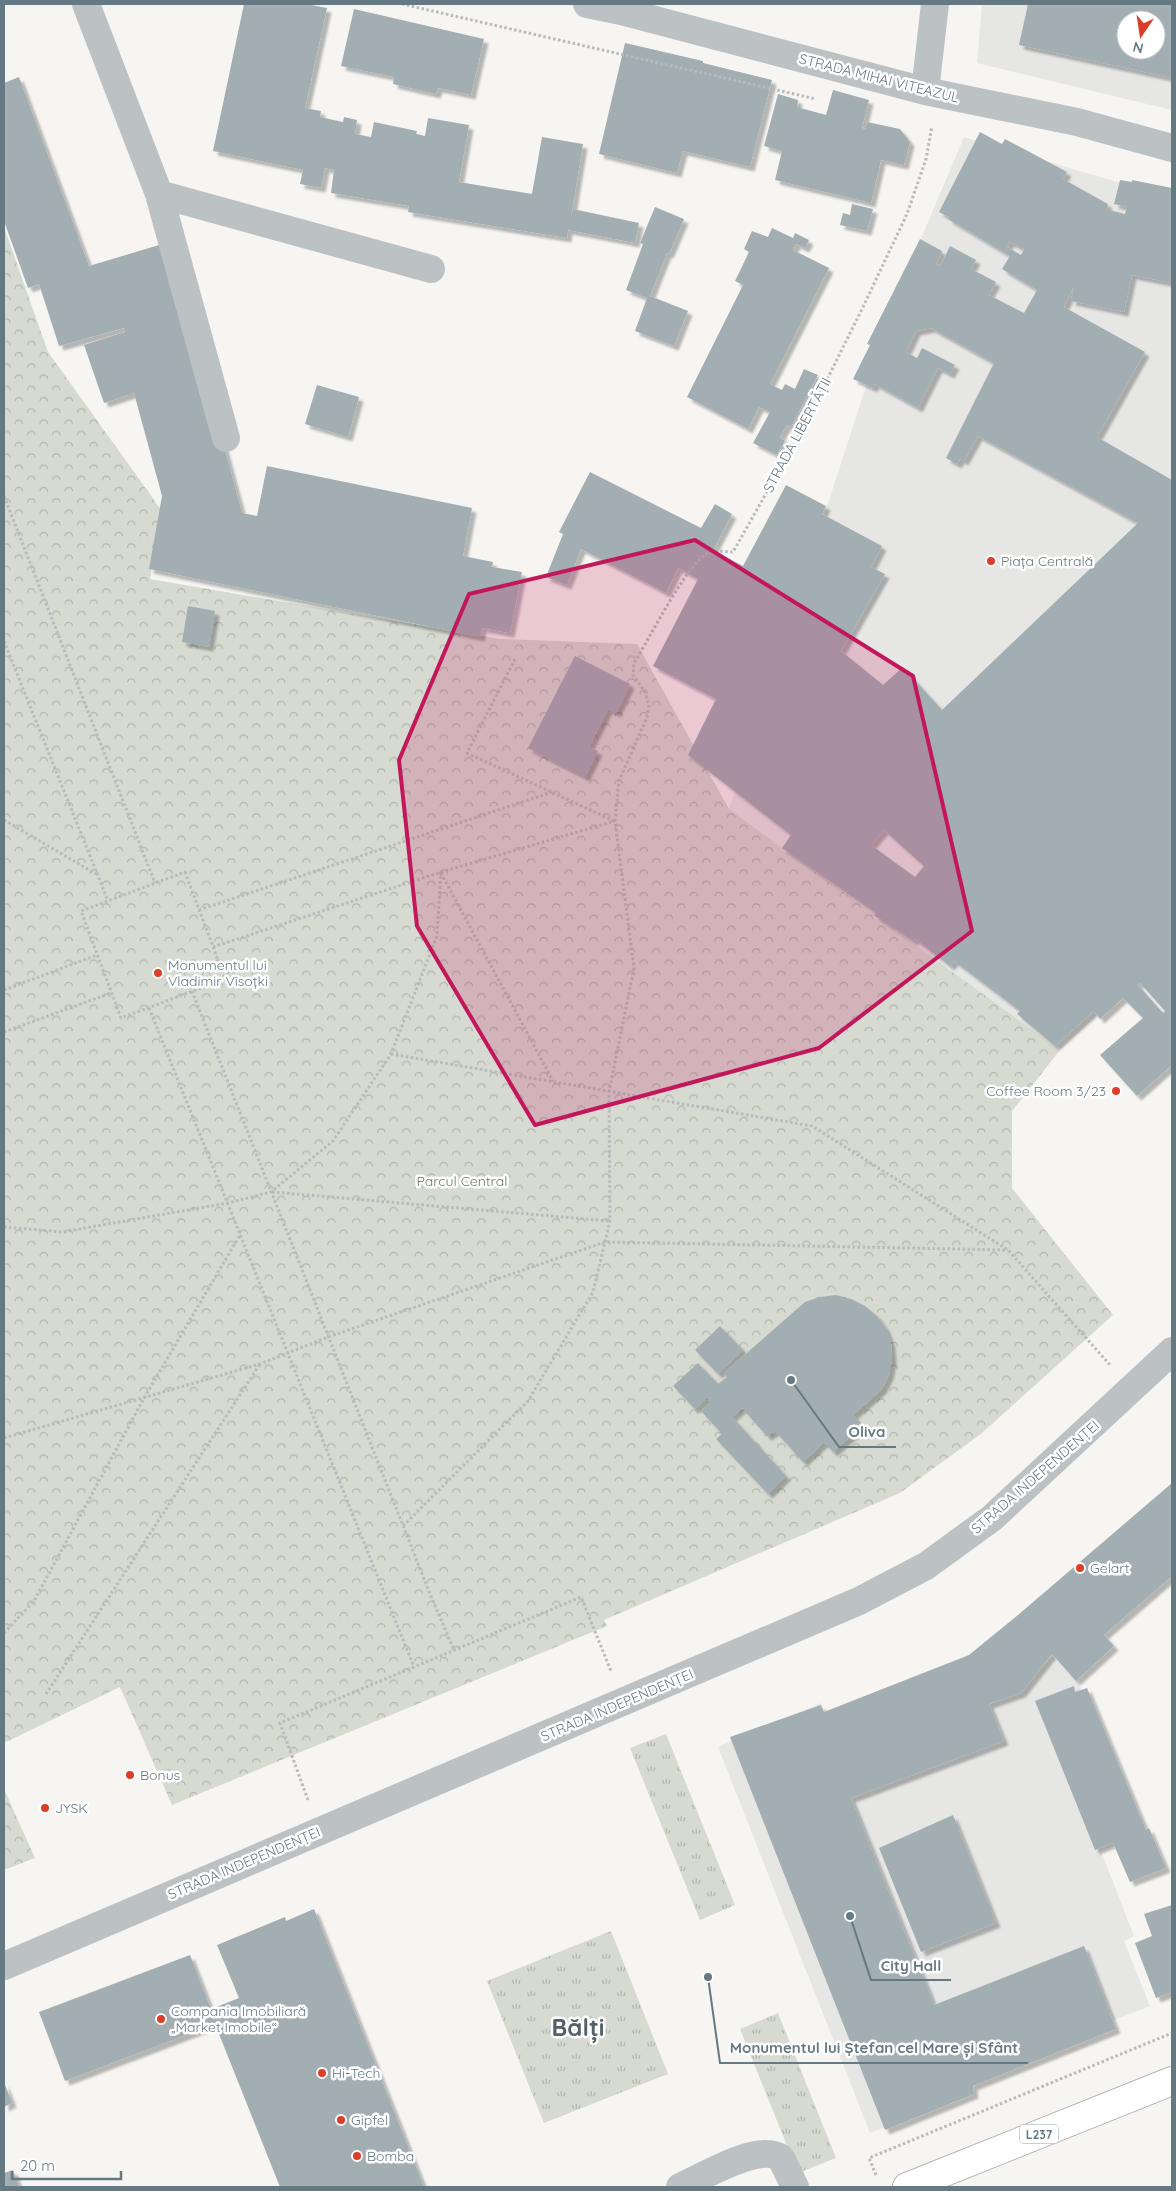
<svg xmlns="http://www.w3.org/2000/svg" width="1176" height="2191" font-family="Quicksand,sans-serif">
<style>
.built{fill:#e6e7e5;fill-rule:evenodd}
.grass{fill:url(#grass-tufts)}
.forest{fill:url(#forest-crowns)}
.building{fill:#a3aeb2;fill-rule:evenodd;filter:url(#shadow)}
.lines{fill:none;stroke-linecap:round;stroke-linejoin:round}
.major-casing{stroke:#b0b6b9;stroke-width:30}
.path{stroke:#b7bbbc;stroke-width:3;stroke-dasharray:2.5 2.5;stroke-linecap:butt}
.minor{stroke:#bcc2c4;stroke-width:28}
.major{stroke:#fff;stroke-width:28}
.marked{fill:#c2185b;fill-opacity:0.2;stroke:#c2185b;stroke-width:4;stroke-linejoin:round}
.poi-dot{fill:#dd3d2b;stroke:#fff;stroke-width:2}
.labels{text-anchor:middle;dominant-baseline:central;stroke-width:5;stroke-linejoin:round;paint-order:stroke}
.shield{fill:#fff;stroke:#93a1a8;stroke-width:1}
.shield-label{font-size:12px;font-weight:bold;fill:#657982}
.street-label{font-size:14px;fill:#657982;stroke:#fff}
.poi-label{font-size:14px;fill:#657982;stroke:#fff;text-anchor:start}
.park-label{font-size:14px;fill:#6b7a64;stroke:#fff}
.town-label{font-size:24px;font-weight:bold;fill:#536168;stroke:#fff}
.leader{fill:none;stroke:#657982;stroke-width:2}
.callout-dot{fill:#657982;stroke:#fff;stroke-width:2}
.callout-label{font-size:15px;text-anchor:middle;font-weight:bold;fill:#657982;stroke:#fff;stroke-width:5;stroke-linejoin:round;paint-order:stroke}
</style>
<defs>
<pattern id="grass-tufts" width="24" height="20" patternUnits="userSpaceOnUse" patternTransform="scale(1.25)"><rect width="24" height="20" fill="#d6dad1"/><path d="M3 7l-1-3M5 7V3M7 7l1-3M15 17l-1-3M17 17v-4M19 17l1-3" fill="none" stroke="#b1b6af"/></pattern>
<pattern id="forest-crowns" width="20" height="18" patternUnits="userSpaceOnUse" patternTransform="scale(1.25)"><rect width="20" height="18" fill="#d6dad1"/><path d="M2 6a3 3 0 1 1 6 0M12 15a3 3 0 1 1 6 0" fill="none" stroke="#b1b6af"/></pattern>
<filter id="shadow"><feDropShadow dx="4.5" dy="4.5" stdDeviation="1" flood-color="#0004"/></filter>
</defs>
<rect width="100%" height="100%" fill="#f6f5f2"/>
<path class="built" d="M982,4h190v106l-195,-47zM1126,20h30v30h-30z
M964,137l208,61v746l-112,106 -331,-241 161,-497z
M998,1631l35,44 20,-18 17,18 5,-2 54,144 1,22 -29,12 33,85 -10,5 26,65 -38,15 -142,64 2,7 -102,41 -152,-386 103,-44 3,10 144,-57z"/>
<path class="grass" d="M666,1734l69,171 -35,15 -70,-172z
M611,1931l57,143 -124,49 -57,-142z
M778,2013l58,145 -38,15 -58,-144z"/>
<path class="forest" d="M4,227l44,125 114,159 -12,68 350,60 137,5 92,165 331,241 -48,61v77l101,127 -131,118 -82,60 -296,127 3,6 -435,179 -52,-118 -116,56z
M4,1789l31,69 -31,12z"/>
<path class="building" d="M244,4h62l21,4 -22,100 16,3 -1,6 23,5 1,-5 13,3 -2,14 16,3 3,-15 43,9 -1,3 9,2 3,-18 41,7 -10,57 73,12 10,-57 41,7 -12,73 2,-8 66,14 -4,20 -67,-13 -1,8 -159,-26 1,-6 -78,-13 3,-23 -9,-2 -4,20 -21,-4 3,-14 -90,-19z
M1028,4h144v74l-153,-33zM1126,20h30v30h-30z
M354,9l130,30 -13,56 -33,-7 -2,6 -43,-10 1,-7 -53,-11z
M625,43l78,18v2l69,17 -22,87 -67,-16 -6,22 -78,-19z
M19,77l70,189 70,-21 11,1 72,267 15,3 10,-50 205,42 -9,48 30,6 -1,5 30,5 -12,61 -28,-5 -2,9 -331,-68 13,-73 -28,-103 -30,10 -20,-58 41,-13 -1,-4 -65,18 -20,-62 -11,4 -24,-67v-138z
M833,90l36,10 -7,28 3,1 2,-7 33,7 10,13 -6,23 -23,-5 -10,43 -96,-23 7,-29 -18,-5 14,-52 20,6 -1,7 29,8z
M980,132l22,12 3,-5 62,33 -4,7 45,25 -2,5 19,5 2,-7 -13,-3 6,-24 12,2v-2l40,8v95l-40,-8 -8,37 -53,-11 3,-15 -10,21 81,45 -48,85 75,43v585l-35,31 -37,-41 43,-37 -20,-20 -23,21 -6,-8 -39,35 -38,-32 3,-3 -66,-50 -4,5 -35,-27 -2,2 -39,-26 2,-2 -94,-65 9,-13 -103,-80 28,-56 -63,-33 45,-87 -20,-11 -12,25 -85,-44 -14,36 -21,-8 17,-43 -4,-2 31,-60 111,56 14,-24 17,10 -19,36 30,16 43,-81 40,21 -4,8 60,32 -11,21 14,7 -44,77 42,34 20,-18 39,43 196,-187 -160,-87 -14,25 -4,-2 -3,5 -11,-6 48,-95 -63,-35 -15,3 -10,21 11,6 5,-10 33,17 -5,9 -12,-6 -20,40 -43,-24 -2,4 -20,-9 17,-34 -3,-1 53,-105 22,12 -6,13 4,2 10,-20 26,14 -5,9 25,13 -7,13 35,18 13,-23 -35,-21 8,-13 -62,-37 1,-2 -10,-5zM1010,242l14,7 -3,6 -14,-8zM884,830l40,36 -9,11 -44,-32zM1140,983l25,28 -2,2 -25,-28z
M852,204l21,5 -6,22 -27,-6 3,-12 7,2z
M655,207l29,12 -15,35 -2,-1 -17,43 38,15 -14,35 -39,-15 12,-33 -21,-8 17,-46 -3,-1z
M772,228l21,10 2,-5 14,7 -4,8 -9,-4 -3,6 36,18 -59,116 12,6 3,-6 10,5 9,-20 14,6 -27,52 -4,-2 -7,12 5,4 -8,14 -24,-12 17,-31 -11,-5 -11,22 -61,-32 56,-112 -8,-4 14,-29 -5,-3 8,-18 16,6z
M317,385l42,12 -11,40 -43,-13z
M188,606l27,5 -6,36 -27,-5z
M575,656l55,28 -14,29 -8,-4 -19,38 9,4 -13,26 -57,-29z
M836,1295l15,4 14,7 12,10 9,13 5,15 1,16 -3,15 -7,14 -29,26 9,11 -29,26 -9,-10 -21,20 -28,-31 -8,5 -25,-28 -10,9 54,59 -18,18 -52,-55 6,-5 -21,-23 9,-9 -3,-4 -12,11 -22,-23 25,-23 20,21 9,-7 -3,-4 81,-71 15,-5z
M720,1326l23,24 -25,24 -23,-24z
M1172,1483v93l-68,59 10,11 -38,35 -24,-27 -31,39 -32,11 15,37 -153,57 83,207 150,-59 32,83 -143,57 1,8 -89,36 -155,-393 91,-32 3,7 145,-57 49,-40z
M1074,1686l1,6 12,-4 59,142 3,-2 17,40 -36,14 -17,-39 -18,7 -60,-149z
M953,1815l43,108 -75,29 -42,-104z
M1172,1905v87l-16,6 -21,-55 17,-7 -8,-22z
M314,1909l110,278h-144l-65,-163 -150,57 -26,-69 151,-57 21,54 28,-11 -22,-53 68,-28 1,4z
M4,2082l8,21 -8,4z
M13,2170l6,17h-15v-14z"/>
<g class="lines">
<defs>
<path id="major" d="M907,2187l265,-106"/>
</defs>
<use href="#major" class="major-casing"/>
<path class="path" d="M402,4l414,95
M4,496l151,387
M4,641l104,260
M515,659l-48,94 147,68
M4,820l92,54
M185,872l40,107 -104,39 -40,-107z
M441,873l112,208
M199,910l353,-118
M213,947l228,-75 174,-51
M4,990l93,-35
M192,991l238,603 24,56
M149,1008l265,659
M4,1032l107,-39
M391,1054l421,72 196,124 102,115
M272,1192l337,29
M4,1227l58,5 166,-29 43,-11 62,-51 58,-87 46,-118 4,-64
M4,1438l256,-74 68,-27 277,-95 403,8
M403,1526l125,-125 65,-109 17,-71 -1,-129 25,-124 -19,-147 4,-40 28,-64 2,-12 -4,-13 -12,-17 1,-12c13,-20 56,-106 76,-111 6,-2 16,0 23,0l70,-124 60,-121 44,-93 19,-55 6,-33
M4,1633l30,-32 110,-203 96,-163
M46,1694l214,-330
M308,1800l-28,-77 301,-126 30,74
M876,2175l-7,-17 303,-125"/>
<path class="minor" d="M86,4l73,190 67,244
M587,4l34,7 304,80 152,31 95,26
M925,91l10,-87
M159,194l272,75
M4,1966l855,-365 67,-35 66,-48 180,-167
M680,2187c23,-10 79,-45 101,-29l14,29"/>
<use href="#major" class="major"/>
</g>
<path class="marked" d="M695,540l218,136 59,255 -153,117 -284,77 -118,-199 -18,-166 70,-166z"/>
<g class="poi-dot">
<circle cx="991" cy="561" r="5"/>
<circle cx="158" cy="973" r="5"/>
<circle cx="1116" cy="1091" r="5"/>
<circle cx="1080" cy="1568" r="5"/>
<circle cx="130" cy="1775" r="5"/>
<circle cx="45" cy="1808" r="5"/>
<circle cx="161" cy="2019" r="5"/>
<circle cx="322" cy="2073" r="5"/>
<circle cx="341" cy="2120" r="5"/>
<circle cx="357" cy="2156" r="5"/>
</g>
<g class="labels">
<rect class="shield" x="1020" y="2124.5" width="38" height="19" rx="4"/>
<g class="shield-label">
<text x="1039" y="2134">L237</text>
</g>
<g class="street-label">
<text transform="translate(879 78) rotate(14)">STRADA MIHAI VITEAZUL</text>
<text transform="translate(797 435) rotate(-62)">STRADA LIBERTĂȚII</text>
<text transform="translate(1035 1477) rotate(-41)">STRADA INDEPENDENȚEI</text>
<text transform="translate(617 1705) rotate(-23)">STRADA INDEPENDENȚEI</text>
<text transform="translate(244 1863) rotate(-23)">STRADA INDEPENDENȚEI</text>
</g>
<g class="poi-label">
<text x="1001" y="561">Piața Centrală</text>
<text x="168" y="965">Monumentul lui<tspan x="168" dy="16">Vladimir Vîsoțki</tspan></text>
<text x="1106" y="1091" text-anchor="end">Coffee Room 3/23</text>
<text x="1090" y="1568">Gelart</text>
<text x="140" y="1775">Bonus</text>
<text x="55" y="1808">JYSK</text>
<text x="171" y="2011">Compania Imobiliară<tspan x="171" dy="16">„Market Imobile“</tspan></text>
<text x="332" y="2073">Hi-Tech</text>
<text x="351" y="2120">Gipfel</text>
<text x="367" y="2156">Bomba</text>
</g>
<g class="park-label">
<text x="462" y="1181">Parcul Central</text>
</g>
<g class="town-label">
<text x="578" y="2027">Bălți</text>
</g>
</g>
<path class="leader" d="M791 1380L839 1447H896M850 1916L871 1980H951M708 1977L720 2063H1028"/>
<g class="callout-dot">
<circle cx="791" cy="1380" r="5"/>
<circle cx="850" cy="1916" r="5"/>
<circle cx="708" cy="1977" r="5"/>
</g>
<g class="callout-label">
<text x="867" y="1437">Oliva</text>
<text x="911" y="1971">City Hall</text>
<text x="874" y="2053">Monumentul lui Ștefan cel Mare și Sfânt</text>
</g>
<rect width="1176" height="2191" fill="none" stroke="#657982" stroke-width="10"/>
<g transform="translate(1141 35) rotate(193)"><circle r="24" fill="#ffffff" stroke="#c1c9cd"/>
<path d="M0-4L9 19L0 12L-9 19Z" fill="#dd3d2b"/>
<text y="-8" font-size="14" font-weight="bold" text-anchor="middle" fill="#657982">N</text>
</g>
<path d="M12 2171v8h109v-8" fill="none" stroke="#657982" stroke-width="2.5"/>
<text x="20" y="2171" font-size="15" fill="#657982" stroke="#ffffff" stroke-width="4" paint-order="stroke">20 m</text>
</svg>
